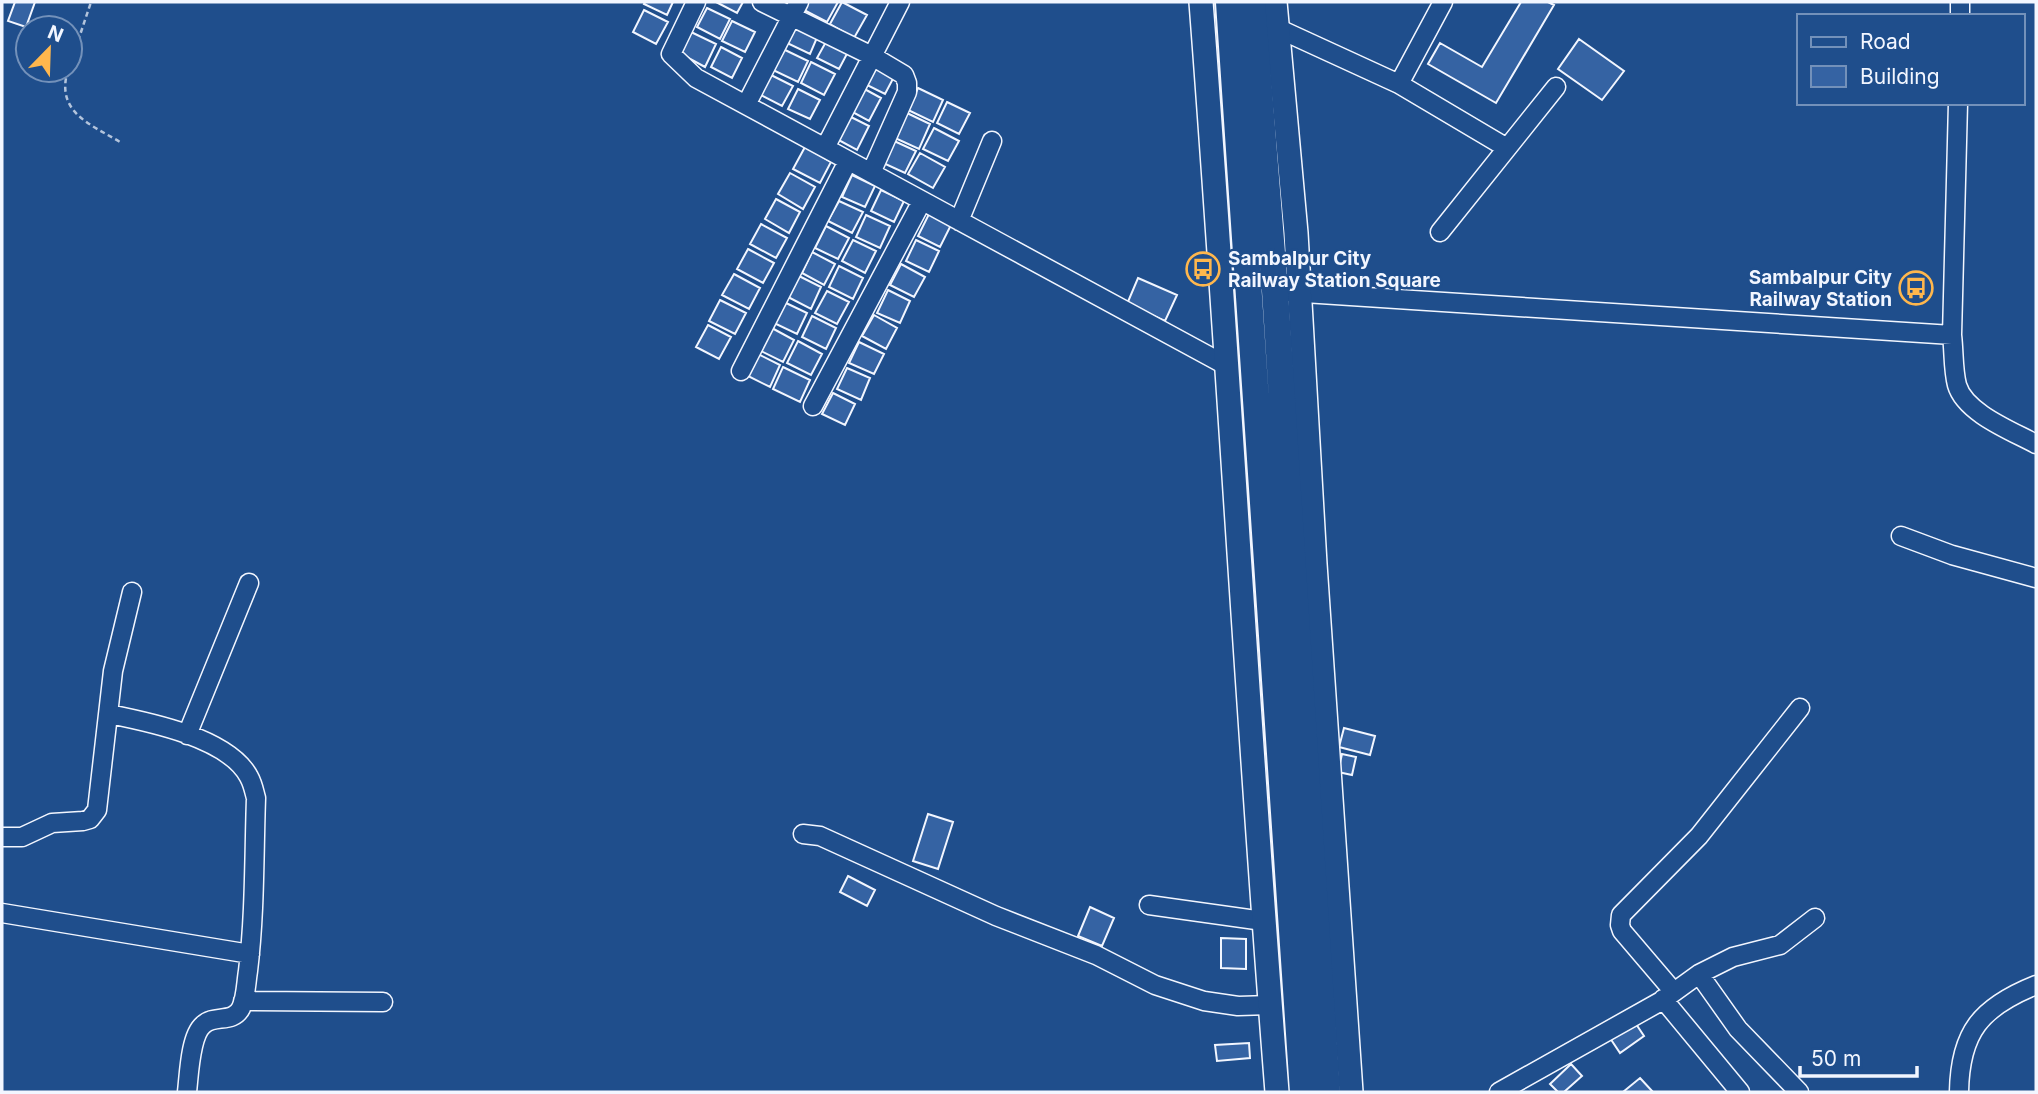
<svg xmlns="http://www.w3.org/2000/svg" width="2038" height="1094" font-family="Inter,sans-serif">
<style>
.building{fill:#3563a3;stroke:#f2f6ff;stroke-width:2}
.lines{fill:none;stroke-linecap:round;stroke-linejoin:round}
.minor-casing{stroke:#f2f6ff;stroke-width:21}
.major-casing{stroke:#f2f6ff;stroke-width:26}
.highway-casing{stroke:#f2f6ff;stroke-width:30}
.path{stroke:#b3c4dc;stroke-width:2.5;stroke-dasharray:5 3.5;stroke-linecap:butt}
.minor{stroke:#1f4e8c;stroke-width:18}
.major{stroke:#1f4e8c;stroke-width:23}
.highway{stroke:#1f4e8c;stroke-width:26}
.labels{text-anchor:middle;dominant-baseline:central;stroke-width:5;stroke-linejoin:round;paint-order:stroke}
.poi-label{font-size:19px;font-weight:bold;fill:#f2f6ff;stroke:#1f4e8c;text-anchor:start}
</style>
<rect width="100%" height="100%" fill="#1f4e8c"/>
<path class="building" d="M15,2h20l-9,25 -18,-6z
M645,2h28l-6,13 -23,-11z
M716,2h27l-6,11z
M805,2h33l-11,20 -25,-13z
M842,2l25,13 -13,23 -24,-14z
M1521,2h27l6,3 -58,98 -68,-39 12,-21 42,24z
M707,8l23,11 -10,20 -23,-12z
M644,10l24,12 -12,22 -23,-12z
M732,21l23,11 -10,20 -23,-11z
M795,22l24,11 -9,21 -25,-12z
M691,32l25,12 -11,23 -24,-13z
M1579,39l45,32 -22,29 -44,-31z
M827,40l22,10 -10,19 -22,-11z
M721,47l21,11 -10,20 -21,-11z
M783,49l25,12 -10,21 -25,-12z
M872,61l24,12 -11,21 -24,-12z
M811,62l24,12 -11,21 -23,-12z
M769,74l24,12 -11,20 -23,-12z
M859,86l22,12 -12,23 -22,-12z
M918,88l25,12 -10,22 -25,-12z
M798,89l22,11 -10,19 -22,-10z
M947,102l23,11 -11,21 -22,-11z
M907,113l23,11 -11,25 -24,-11z
M845,114l24,12 -12,24 -24,-13z
M934,128l25,13 -11,20 -25,-12z
M892,140l24,11 -11,22 -24,-11z
M805,147l26,15 -11,21 -27,-14z
M920,153l25,14 -12,21 -25,-14z
M790,173l25,14 -12,22 -25,-15z
M852,175l23,11 -10,21 -23,-10z
M881,190l23,11 -10,21 -23,-11z
M776,199l24,13 -11,21 -24,-14z
M839,201l24,11 -11,21 -24,-12z
M929,214l22,11 -11,22 -22,-11z
M866,215l24,11 -10,22 -24,-11z
M761,224l26,14 -11,20 -26,-14z
M826,226l23,12 -11,21 -23,-11z
M853,240l23,11 -11,22 -23,-12z
M916,240l23,11 -10,21 -23,-11z
M748,249l26,14 -11,20 -26,-14z
M812,252l23,12 -11,21 -22,-12z
M901,264l24,13 -11,20 -24,-12z
M839,266l24,12 -10,21 -24,-12z
M734,274l26,14 -11,21 -27,-14z
M799,276l22,11 -10,22 -23,-12z
M1138,278l39,17 -12,26 -38,-17z
M888,290l22,11 -10,22 -23,-10z
M827,291l22,11 -12,22 -22,-11z
M720,300l26,13 -11,21 -26,-13z
M784,302l23,11 -10,21 -23,-11z
M874,315l23,13 -11,21 -24,-13z
M812,316l24,12 -10,21 -24,-12z
M708,325l23,12 -12,22 -23,-12z
M770,327l24,13 -11,22 -24,-12z
M798,341l24,13 -11,21 -24,-12z
M859,342l25,12 -10,20 -25,-11z
M756,353l24,12 -10,22 -24,-12z
M783,367l27,13 -10,22 -27,-13z
M847,368l23,10 -9,22 -24,-11z
M833,393l22,11 -10,21 -23,-11z
M1344,728l31,8 -5,19 -31,-8z
M1342,754l14,3 -4,18 -14,-3z
M928,814l25,8 -15,47 -25,-8z
M848,876l27,14 -8,16 -27,-14z
M1090,907l24,11 -12,28 -24,-10z
M1221,938l25,1v30l-25,-1z
M1634,1021l10,15 -24,17 -10,-15z
M1249,1043l1,15 -33,3 -2,-16z
M1571,1064l11,12 -18,16h-6l-8,-8z
M1640,1078l13,14h-30z"/>
<g class="lines">
<defs>
<path id="minor" d="M696,2l-25,52 25,24 533,289
M762,2l110,54 32,19 3,8v9l-36,81
M1960,16v-14
M1277,28l122,56 108,64
M1399,84l44,-82
M746,105l53,-103
M825,148l75,-146
M959,221l33,-80
M1440,232l116,-145
M1289,292l663,43 6,-232
M1952,335c2,16 1,35 5,50 8,28 55,46 79,59
M741,371l107,-210
M813,406l109,-205
M1901,536l51,19 84,23
M109,714c40,8 120,24 140,63 4,7 5,14 7,21 -2,57 -1,116 -8,173 -2,12 -2,27 -7,37 -8,16 -27,6 -38,17 -13,11 -14,51 -16,67
M187,735l62,-152
M803,834l17,2 176,80 100,39 59,30 49,16 34,5 32,-1
M2,837h20l30,-14 31,-2 7,-2 7,-9 16,-139 19,-79
M1149,905l114,16
M2,913l248,41
M1699,974l39,55 61,63
M1674,992l-52,-61 -2,-6 1,-10 78,-79 101,-128
M1663,999l77,93
M243,1001l140,1
M1499,1092l164,-92 36,-26 34,-17 47,-12 35,-27
M1959,1092c1,-60 22,-85 77,-107"/>
<path id="major" d="M1201,2c28,363 47,727 76,1090
M1275,2l21,231 19,331 36,528"/>
<path id="highway" d="M1229,2l74,1090
M1252,2l23,289 52,801"/>
</defs>
<use href="#minor" class="minor-casing"/>
<use href="#major" class="major-casing"/>
<use href="#highway" class="highway-casing"/>
<path class="path" d="M70,65l21,-63
M68,70c-13,42 22,54 52,72"/>
<use href="#minor" class="minor"/>
<use href="#major" class="major"/>
<use href="#highway" class="highway"/>
</g>
<defs>
<symbol id="bus-ring" viewBox="-11 -11 22 22"><circle r="9.5" fill="#1f4e8c" stroke="#ffb74d" stroke-width="1.5"/><path d="M-5-6H5V4H4V6H2V4H-2V6H-4V4H-5ZM-3.5-4V0h7V-4ZM-3.5 1.2v1.5H-2V1.2ZM2 1.2v1.5H3.5V1.2Z" fill="#ffb74d"/></symbol>
</defs>
<g fill-rule="evenodd">
<use href="#bus-ring" x="1184" y="250" width="38" height="38"/>
<use href="#bus-ring" x="1897" y="269" width="38" height="38"/>
</g>
<g class="labels">
<g class="poi-label">
<text x="1228" y="258">Sambalpur City<tspan x="1228" dy="22">Railway Station Square</tspan></text>
<text x="1892" y="277" text-anchor="end">Sambalpur City<tspan x="1892" dy="22">Railway Station</tspan></text>
</g>
</g>
<rect width="2038" height="1094" fill="none" stroke="#f2f6ff" stroke-width="7"/>
<rect x="1797" y="14" width="228" height="91" fill="#1f4e8c" stroke="#7391ba" stroke-width="2"/>
<rect x="1811" y="37" width="35" height="10" fill="#1f4e8c" stroke="#7391ba" stroke-width="2"/>
<text x="1860" y="49" font-size="21" fill="#f2f6ff">Road</text>
<rect x="1811" y="66" width="35" height="21" fill="#3563a3" stroke="#7391ba" stroke-width="2"/>
<text x="1860" y="84" font-size="21" fill="#f2f6ff">Building</text>
<g transform="translate(49 49) rotate(23)"><circle r="33" fill="#1f4e8c" stroke="#7391ba" stroke-width="2"/>
<path d="M0-5L12 26L0 18L-12 26Z" fill="#ffb74d"/>
<text y="-10" font-size="19" font-weight="bold" text-anchor="middle" fill="#f2f6ff">N</text>
</g>
<path d="M1800 1066v10h117v-10" fill="none" stroke="#f2f6ff" stroke-width="3.5"/>
<text x="1811" y="1066" font-size="21" fill="#f2f6ff" stroke="#1f4e8c" stroke-width="5" paint-order="stroke">50 m</text>
</svg>
